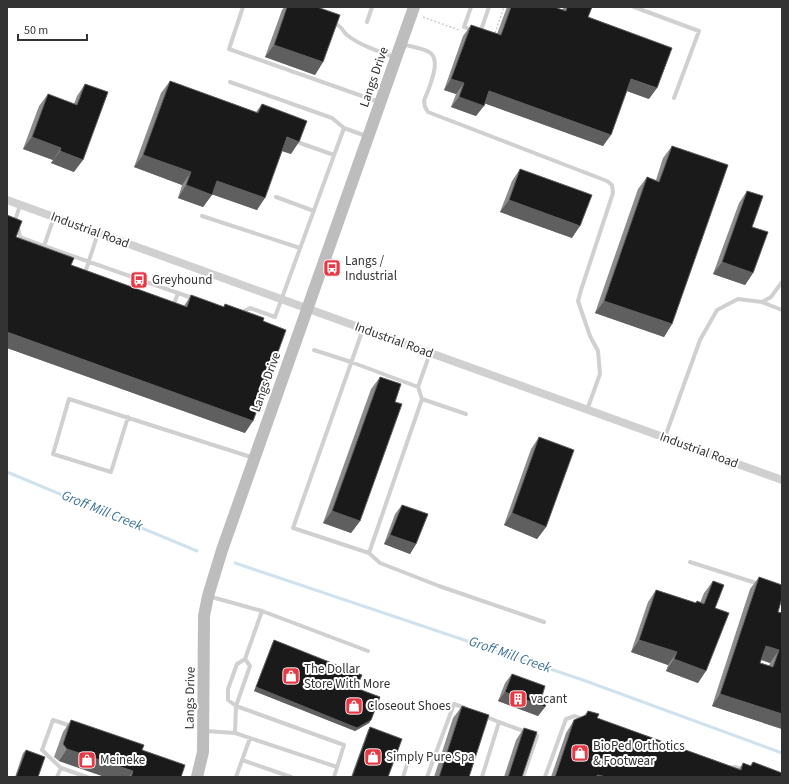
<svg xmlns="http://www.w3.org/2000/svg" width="789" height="784" font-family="'Source Sans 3',sans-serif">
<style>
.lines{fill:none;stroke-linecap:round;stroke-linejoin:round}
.stream{stroke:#cfe2ee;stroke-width:3}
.path{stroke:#cdcdcd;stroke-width:1.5;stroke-dasharray:2 2;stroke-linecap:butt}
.lane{stroke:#d0d0d0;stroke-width:4}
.street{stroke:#d0d0d0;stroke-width:8}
.secondary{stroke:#bdbdbd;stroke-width:12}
.wall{fill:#8c8c8c;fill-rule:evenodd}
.shaded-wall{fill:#5f5f5f}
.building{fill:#1a1a1a;stroke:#5f5f5f;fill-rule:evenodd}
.labels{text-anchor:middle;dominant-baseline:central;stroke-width:4;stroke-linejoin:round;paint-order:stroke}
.street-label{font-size:13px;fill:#333;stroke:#fff}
.poi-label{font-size:13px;fill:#333;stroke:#fff;text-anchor:start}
.water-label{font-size:14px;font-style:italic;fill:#3f7597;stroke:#fff}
</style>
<rect width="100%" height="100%" fill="#fff"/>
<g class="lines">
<path class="stream" d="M7,472l190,79
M235,563l348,117 199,73"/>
<path class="path" d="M423,17l36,13
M495,33l9,-26"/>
<path class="lane" d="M243,7l-14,42 150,53
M471,7l-7,20 8,3
M634,7l65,24 -25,67
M367,22l5,-15
M333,23c11,4 7,6 14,12 14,11 31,16 47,22
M480,33l9,-26
M401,44c8,2 21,4 28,8 14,7 -1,38 -5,49l1,6 3,5 179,69 5,4 1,8 -32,97 -3,11 12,35 8,15 2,23 -13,36
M230,82l102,36 12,10
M300,143l34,12
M276,197l38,14
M202,216l98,32
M54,217l-10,29 134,47 -4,11h-2
M7,224l11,4 2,9 24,9
M14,224l6,-19
M87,273h-2l13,-40
M178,293l17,6
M762,302l9,-5 11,-15
M241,313l9,-5 25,9 69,-189 22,8
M363,329l-70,199 76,25 53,-154 -4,-12 12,-34
M314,350l37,12 67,25
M422,399l44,15
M128,417l-17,55 -58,-18 16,-55 185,59
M665,437l35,-97 17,-30 21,-11 24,3 20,8
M369,553l11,10 59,23 105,36
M690,562l69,22
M208,596l54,15 -17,48 5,7 -14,40 -8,-6v-11l9,-25 8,-5
M262,611l106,40
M499,722l38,14 -14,41
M205,731l30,2
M242,760l49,17
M61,768l-19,-18 11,-30 18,6
M727,768l8,-1 9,3
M57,777l4,-9 26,9
M236,777l14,-39
M334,777l10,-32 -108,-39 -1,27 102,34
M403,777l7,-22
M427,777l27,-73 11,4
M482,777l17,-55 -15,-6
M545,777l21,-58 9,-3 10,4"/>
<path class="street" d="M7,200l775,280"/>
<path class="secondary" d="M197,777l6,-25 1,-136 4,-20 14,-46 192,-543"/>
</g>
<path class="wall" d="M284,7h33l6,55 -8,13 -50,-18 17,-47z
M507,7h47l8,3 2,-3h28l-4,10 61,82 -22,-8 -24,55 -119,-43 -8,13 -25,-9 5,-13 -12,-4 19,-54 8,-11 26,9z
M170,81l86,31 6,-8 29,50 -9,-3 -25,59 -45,-16 -9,13 -25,-9 4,-13 -48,-18 27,-74z
M85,84l-11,88 -23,-9 2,-3 -30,-11 16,-43 9,-12 26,10 3,-8z
M672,146v178l-8,13 -69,-24 43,-124 9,-12 9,3 7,-22z
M520,169l52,69 -72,-26 12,-31z
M747,191l6,82 -8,12 -32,-11 26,-71z
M7,215l9,22 55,28 113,41 7,-11 32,12 2,-3 20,129 -238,-85z
M380,377l-20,144 -9,12 -28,-10 48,-134z
M539,437l7,90 -9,12 -33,-14 27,-76z
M402,505l14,39 -6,10 -26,-10 11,-30z
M759,577l19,35 4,117 -70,-23 38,-117zM761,660l9,3 -1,3 -9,-3z
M713,581l2,27 -17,75 -32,-12 2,-6 -37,-13 17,-50 8,-12 40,13 1,-2 3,2 4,-10z
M274,640l82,48 15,32 -2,3 -14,8 -101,-40 18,-47z
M512,674l30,22 3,11 -7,9 -40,-15 7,-18z
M462,706l7,71h-35l19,-59z
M588,711l9,7 142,51 4,-6 7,3 3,-4 29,15h-231l15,-44 8,-13 10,-4z
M71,720l71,30 39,27h-76l-46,-16 -5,-4 9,-25z
M370,727l18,50h-37l17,-47z
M524,728l-2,49h-18l12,-37z
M26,750l12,27h-23l8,-24z"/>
<path class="shaded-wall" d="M274,45l49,17 -8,13 -50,-18z
M451,79l13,4 -8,11 -12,-4z
M631,79l26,9 -8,11 -25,-9z
M489,91l122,44 -8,11 -122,-44z
M459,97l25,9 -8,10 -25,-9z
M32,137l29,11 -8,12 -30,-11z
M287,137l12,5 -8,12 -12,-4z
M60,151l23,9 -9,12 -23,-9z
M143,155l48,17 -9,13 -48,-18z
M217,181l48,17 -8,12 -49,-17z
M186,185l26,10 -9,12 -25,-9z
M509,200l71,26 -8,12 -72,-26z
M722,262l31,11 -8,12 -32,-11z
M604,301l68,23 -8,13 -69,-24z
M7,332l246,89 -8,12 -238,-85z
M332,511l28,10 -9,12 -28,-10z
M512,513l34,14 -9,12 -33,-14z
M390,535l26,9 -6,10 -26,-10z
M639,640l38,12 -9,13 -37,-13z
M766,646l13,4 -9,13 -13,-5z
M674,659l32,12 -8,12 -32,-12z
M256,687l115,33 -2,3 -14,8 -101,-40z
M505,692l40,15 -7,9 -40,-15z
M720,694l62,20v15l-70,-23z
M67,749l66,22 -4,6h-24l-46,-16z
M598,775l8,2h-11z"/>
<path class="building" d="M287,7h30l23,8 -17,47 -49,-17z
M511,7h43l12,4 1,-4h25l-4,10 84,31 -15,40 -26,-9 -20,56 -122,-44 -5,15 -25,-9 5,-14 -13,-4 20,-54 30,10z
M170,81l88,32 4,-9 45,17 -8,21 -12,-5 -22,61 -48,-17 -5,14 -26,-10 5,-13 -48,-17z
M85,84l23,8 -25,68 -23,-9 1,-3 -29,-11 16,-43 29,11z
M672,146l56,19 -56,159 -68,-23 43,-124 12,5z
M520,169l72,26 -12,31 -71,-26z
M747,191l16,5 -11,31 16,5 -15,41 -31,-11z
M7,215l15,6 -6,16 58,21 -3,7 116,42 4,-12 33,12 1,-3 39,14 -1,3 23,9 -33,91 -246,-89z
M380,377l21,7 -6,18 7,2 -42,117 -28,-10z
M539,437l35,13 -28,77 -34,-14z
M402,505l26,9 -12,30 -26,-9z
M759,577l23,8v13l-4,14 4,1v101l-62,-20zM766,646l13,4 -6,17 -13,-4z
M713,581l11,4 -9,23 14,5 -23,58 -32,-12 3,-7 -38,-12 17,-50 40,13 1,-2 7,3z
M274,640l88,35 -6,13 24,9 -9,23 -14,8 -101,-41z
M512,674l33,12 -3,10 6,2 -3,9 -40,-15z
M462,706l27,9 -20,62h-30z
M588,711l11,3 -2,4 144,52 2,-7 8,3 2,-4 29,11v4h-176l-8,-2 -3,2h-40l19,-57 12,-5z
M71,720l73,25 -2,5 43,15 -4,12h-50l2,-6 -66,-22 -4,-5z
M370,727l32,12 -14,38h-36z
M524,728l13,4 -15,45h-14z
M26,750l19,7 -7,20h-22z"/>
<defs>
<symbol id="bus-square" viewBox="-11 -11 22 22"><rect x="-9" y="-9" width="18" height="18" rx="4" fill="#e63946" stroke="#fff"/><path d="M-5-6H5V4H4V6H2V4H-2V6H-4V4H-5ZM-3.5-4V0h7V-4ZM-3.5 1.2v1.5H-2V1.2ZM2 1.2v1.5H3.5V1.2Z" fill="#fff"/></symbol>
<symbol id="shop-square" viewBox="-11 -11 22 22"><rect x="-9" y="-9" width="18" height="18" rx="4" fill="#e63946" stroke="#fff"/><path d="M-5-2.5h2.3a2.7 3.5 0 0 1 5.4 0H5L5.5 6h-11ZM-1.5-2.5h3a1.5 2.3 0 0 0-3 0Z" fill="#fff"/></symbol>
<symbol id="building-square" viewBox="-11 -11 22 22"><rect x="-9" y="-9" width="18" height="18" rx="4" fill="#e63946" stroke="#fff"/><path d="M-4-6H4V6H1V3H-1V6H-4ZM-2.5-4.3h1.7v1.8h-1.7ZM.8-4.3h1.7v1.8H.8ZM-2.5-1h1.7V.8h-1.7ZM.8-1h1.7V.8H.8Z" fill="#fff"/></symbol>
</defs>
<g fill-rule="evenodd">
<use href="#bus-square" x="322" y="258" width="20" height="20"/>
<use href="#bus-square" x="129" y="270" width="20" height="20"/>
<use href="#shop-square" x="281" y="666" width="20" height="20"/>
<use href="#building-square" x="508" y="689" width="20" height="20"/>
<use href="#shop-square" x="344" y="696" width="20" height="20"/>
<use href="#shop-square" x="570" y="743" width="20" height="20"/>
<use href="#shop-square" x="363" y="747" width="20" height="20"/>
<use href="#shop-square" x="77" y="750" width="20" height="20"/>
</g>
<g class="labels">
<g class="street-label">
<text transform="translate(374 77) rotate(-71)">Langs Drive</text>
<text transform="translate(90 230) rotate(20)">Industrial Road</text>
<text transform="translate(394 340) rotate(20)">Industrial Road</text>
<text transform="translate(266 382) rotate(-70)">Langs Drive</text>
<text transform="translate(699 450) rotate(20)">Industrial Road</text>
<text transform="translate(190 698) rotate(-89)">Langs Drive</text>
</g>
<g class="poi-label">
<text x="345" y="261">Langs /<tspan x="345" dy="15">Industrial</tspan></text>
<text x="152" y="280">Greyhound</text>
<text x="304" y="669">The Dollar<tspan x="304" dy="15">Store With More</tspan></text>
<text x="531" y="699">vacant</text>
<text x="367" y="706">Closeout Shoes</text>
<text x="593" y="746">BioPed Orthotics<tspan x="593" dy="15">&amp; Footwear</tspan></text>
<text x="386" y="757">Simply Pure Spa</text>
<text x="100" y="760">Meineke</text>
</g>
<g class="water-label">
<text transform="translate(102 511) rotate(22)">Groff Mill Creek</text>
<text transform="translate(510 655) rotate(19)">Groff Mill Creek</text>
</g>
</g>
<rect width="789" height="784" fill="none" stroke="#333333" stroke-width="16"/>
<path d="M18 34v6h69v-6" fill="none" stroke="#333333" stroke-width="2"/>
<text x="24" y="34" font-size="12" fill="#333333" stroke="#ffffff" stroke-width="3" paint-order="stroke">50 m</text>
</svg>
